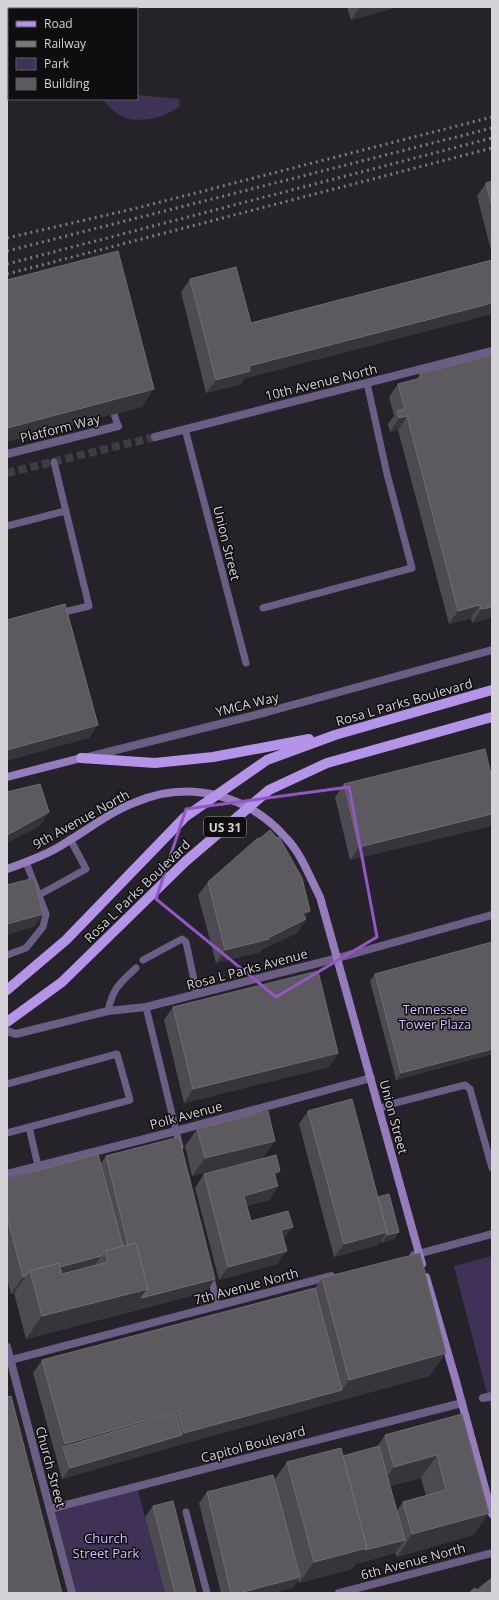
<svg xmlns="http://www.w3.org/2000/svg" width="499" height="1600" font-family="'Open Sans',sans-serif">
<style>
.green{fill:#403257}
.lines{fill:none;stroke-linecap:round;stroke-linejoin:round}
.tertiary-tunnel{stroke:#3f3d43;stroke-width:8;stroke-dasharray:8 4;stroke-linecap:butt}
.service{stroke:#6c5d85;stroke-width:7}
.pedestrian{stroke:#6c5d85;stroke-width:8}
.minor{stroke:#6c5d85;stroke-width:8}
.tertiary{stroke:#6c5d85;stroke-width:8}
.secondary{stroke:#957cbd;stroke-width:8}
.primary{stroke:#b494e9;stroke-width:10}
.rail{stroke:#7c7a7f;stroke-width:3;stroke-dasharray:2 4;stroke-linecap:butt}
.wall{fill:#4d4a51;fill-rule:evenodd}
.shaded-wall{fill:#37343b}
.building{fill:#5c595f;stroke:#6f6c72}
.marked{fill:none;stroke:#9256c5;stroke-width:3;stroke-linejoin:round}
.labels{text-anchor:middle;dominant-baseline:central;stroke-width:3;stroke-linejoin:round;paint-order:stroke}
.shield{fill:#0e0d0f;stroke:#99989b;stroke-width:1}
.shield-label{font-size:12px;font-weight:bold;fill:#d5d3d7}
.street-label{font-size:13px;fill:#d5d3d7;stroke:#0e0d0f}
.park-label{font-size:13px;fill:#d4bdfe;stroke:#0e0d0f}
</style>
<rect width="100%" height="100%" fill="#252329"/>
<path class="green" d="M137,95l42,4 1,7c-13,11 -40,18 -57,11 -8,-3 -15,-12 -21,-18h35z
M492,1256v157l-38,-147z
M137,1487l28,106h-93l-22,-84z"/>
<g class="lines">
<path class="tertiary-tunnel" d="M7,473l148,-36"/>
<path class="service" d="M114,414l4,12
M185,429l61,234
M54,462l35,144 -29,7
M7,526l58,-15
M263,608l149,-40 -25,-94 -20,-91
M39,895l47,-26 -16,-30
M7,955l19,-7 17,-21 3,-13 -20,-52
M143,960l39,-21 4,3 11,52
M146,1007l34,140
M108,1011c5,-23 11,-27 28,-43
M7,1084l110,-30 13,46 -123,33
M379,1109l16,-6 70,-18 5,4 22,79
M29,1127l9,39
M210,1274l8,32
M186,1512l21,81"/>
<path class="pedestrian" d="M483,1398l9,-2"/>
<path class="minor" d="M7,454l111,-28
M7,1174l169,-43 195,-53
M414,1255l78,-21
M7,1347l65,246
M7,1361l324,-85
M50,1509l212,-55 200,-51
M339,1593l153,-40"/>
<path class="tertiary" d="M155,437l337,-86
M88,757l179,-45 225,-62
M7,1031l9,3 92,-23 38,-4 192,-49 154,-43"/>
<path class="secondary" d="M7,777l74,-19
M7,869c17,-6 34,-12 50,-21 27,-15 50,-35 79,-46 53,-23 113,-7 151,37 15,16 23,39 33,58l102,367
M426,1277l30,104 36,133"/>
<path class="primary" d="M81,758l74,5 58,-6 96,-18
M7,990l59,-50 119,-123 82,-57 68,-25 157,-45
M7,1022l55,-40 124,-121 83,-71 58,-27 165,-46"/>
<path class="rail" d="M7,238l126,-29 359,-92
M7,251l485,-123
M7,264l485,-126
M7,274l485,-126"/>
</g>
<path class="wall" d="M347,7h51l-47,13z
M492,181v73l-15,-58 9,-13z
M492,260v54l-247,64 -4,6 -35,9 -25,-101 9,-13 61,44z
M420,374l72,243 -20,6 -1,-5 -22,6 -51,-194 -8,2 -2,-8 6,-8 -5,-19 9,-13 19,-5z
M344,784l147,42 -141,34 -15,-63z
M208,882l97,36 1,1 -9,14 -36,17 -1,2 -44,11 -18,-68z
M375,974l117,80 -96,26 -26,-99z
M173,1007l165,46 -9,14 -145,36 -20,-83z
M308,1111l70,86 21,35 -5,7 -12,4 -1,-3 -3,5 -44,12 -35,-133z
M197,1129l66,29 -71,18 -7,-30z
M106,1156l100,136 -180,47 -12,-46 -3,1 -4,-15v-100l94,-16z
M280,1171l-5,6 3,9 -9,14 -23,6 5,15 33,19 -7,24 -58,16 -24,-92 9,-14z
M322,1278l124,75 -17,23 -254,70 -113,33 -29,-106 9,-13 273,-72z
M462,1414l27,99 -16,22 -76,22 -2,-4 -39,11 -4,5 -53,14 -1,-3 -5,8 -21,5h-51l-22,-90 8,-11 67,-12 13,-18 56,-6 34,-9 8,-12zM421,1478l5,18 -23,6 -6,9 -7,-25z
M153,1506l43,87h-31l-20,-76z"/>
<path class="shaded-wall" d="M360,7h38l-47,13z
M492,303v11l-247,64 -4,6 -35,9 10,-13 33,-14z
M154,389l-12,18 -135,35v-14z
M407,416l-9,14 -8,2 9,-14z
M480,605l-9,13 -22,6 9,-13z
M492,607v10l-20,6 9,-14z
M98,725l-9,13 -82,23v-11z
M49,812l-9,14 -33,17v-8z
M492,814v10l-1,2 -141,34 9,-13z
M310,911l-7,10 3,-2 -9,14 -36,17 -1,2 -44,11 9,-13 43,-12 34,-25z
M43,914l-9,13 -27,8v-11z
M492,1049v5l-96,26 5,-7z
M338,1053l-9,14 -145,36 9,-14z
M275,1141l-12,17 -71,18 13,-18z
M280,1171l-9,13 3,-11z
M278,1186l-9,14 -34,9 9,-13z
M293,1227l-10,13 -2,-10z
M387,1232l-9,13 -44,12 10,-13z
M399,1232l-5,7 -12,4 5,-8z
M287,1251l-10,13 -58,16 9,-13z
M101,1256l-12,17 -58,2z
M26,1276l-12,17 -3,1 12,-17z
M215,1279l-9,13 -74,19 9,-13z
M148,1289l-16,22 -106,28 16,-23z
M446,1353l-17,23 -254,70 -113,33 8,-11 112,-33 2,-2 158,-43 7,-10z
M178,1411l-9,13 -106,23 2,-3z
M437,1455l-16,23 -43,11 16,-22z
M489,1513l-16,22 -76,22 15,-23z
M405,1540l-10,13 -39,11 -4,5 -53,14 15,-21 53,-14z
M300,1577l-7,11 -21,5h-33z"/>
<path class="building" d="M492,181v25l-6,-23z
M118,251l36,138 -147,39v-148z
M492,260v43l-243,63 1,5 -34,9 -26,-101 46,-12 15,56z
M492,355v252l-11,2 -1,-4 -22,6 -51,-195 -8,2 -2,-7 8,-2 -7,-25 23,-6 -1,-4z
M65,604l33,121 -91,25v-130z
M485,749l7,30v35l-133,33 -15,-63z
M40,784l9,28 -42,23v-43z
M270,830l7,8 2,-1 23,41 8,33 -8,2 4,6 -38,19 1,1 -44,11 -17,-68 50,-44 1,1z
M34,878l9,36 -36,10v-39z
M492,942v107l-91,24 -26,-99z
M318,971l20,82 -145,36 -20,-82z
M352,1099l35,133 -43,12 -36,-133z
M268,1111l7,30 -70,17 -8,-29z
M179,1137l36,142 -74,19 7,-9 -12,-46 -8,2 -22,-89z
M98,1154l25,92 -18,5 -4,5 -41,11 -1,-4 -29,8 -4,5 -3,1 -16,-61v-37z
M276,1155l4,16 -6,2 4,13 -34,10 7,25 37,-10 5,16 -12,3 6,21 -59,16 -24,-93z
M389,1194l10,38 -12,3 -1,-2 1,-1 -9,-35z
M136,1243l12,46 -106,27 -12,-45 29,-8 3,11 46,-12 -3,-11z
M420,1253l26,100 -97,27 -27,-102z
M315,1288l27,102 -158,43 -6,-22 -113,33 -23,-84z
M11,1396l51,197h-55v-196z
M176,1413l6,22 -112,33 -7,-21z
M462,1414l27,99 -77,21 -9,-32 43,-12 -9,-35 -43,12 -9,-32z
M379,1446l26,94 -40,10 2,-2 -24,-92z
M341,1448l26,100 -53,14 -27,-100z
M273,1475l27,102 -61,16h-8l-24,-101z
M173,1501l23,92h-21l-22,-87z
M492,1578v15h-23l6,-5 2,2z"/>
<path class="marked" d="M349,787l28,150 -101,60 -120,-98 30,-90z"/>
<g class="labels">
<rect class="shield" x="204" y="817" width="42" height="20" rx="3"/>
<g class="shield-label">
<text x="225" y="827">US 31</text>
</g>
<g class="street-label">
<text transform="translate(321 382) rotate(-14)">10th Avenue North</text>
<text transform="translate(60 428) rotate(-14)">Platform Way</text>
<text transform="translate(227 543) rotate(76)">Union Street</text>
<text transform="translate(404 702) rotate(-16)">Rosa L Parks Boulevard</text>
<text transform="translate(247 704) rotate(-14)">YMCA Way</text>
<text transform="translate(81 819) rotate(-29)">9th Avenue North</text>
<text transform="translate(137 891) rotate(-44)">Rosa L Parks Boulevard</text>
<text transform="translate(247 969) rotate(-15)">Rosa L Parks Avenue</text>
<text transform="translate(186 1115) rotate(-15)">Polk Avenue</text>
<text transform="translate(394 1117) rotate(75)">Union Street</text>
<text transform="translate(246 1286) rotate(-15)">7th Avenue North</text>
<text transform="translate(253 1444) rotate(-15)">Capitol Boulevard</text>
<text transform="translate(51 1467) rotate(75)">Church Street</text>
<text transform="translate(413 1561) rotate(-15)">6th Avenue North</text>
</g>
<g class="park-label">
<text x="435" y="1009">Tennessee<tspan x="435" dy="15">Tower Plaza</tspan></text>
<text x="106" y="1538">Church<tspan x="106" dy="15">Street Park</tspan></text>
</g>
</g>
<rect width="499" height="1600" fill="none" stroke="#d5d3d7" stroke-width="16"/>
<rect x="8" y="8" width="130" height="92" fill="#0e0d0f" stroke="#5e5c5f"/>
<rect x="16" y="21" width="20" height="6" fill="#b494e9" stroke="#5e5c5f"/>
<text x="44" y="28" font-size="12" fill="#d5d3d7">Road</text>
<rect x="16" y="41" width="20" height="6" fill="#7c7a7f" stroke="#5e5c5f"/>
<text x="44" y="48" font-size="12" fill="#d5d3d7">Railway</text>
<rect x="16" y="58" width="20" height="12" fill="#403257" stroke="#5e5c5f"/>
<text x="44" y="68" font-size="12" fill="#d5d3d7">Park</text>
<rect x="16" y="78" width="20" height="12" fill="#5c595f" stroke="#5e5c5f"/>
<text x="44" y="88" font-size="12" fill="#d5d3d7">Building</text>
</svg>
